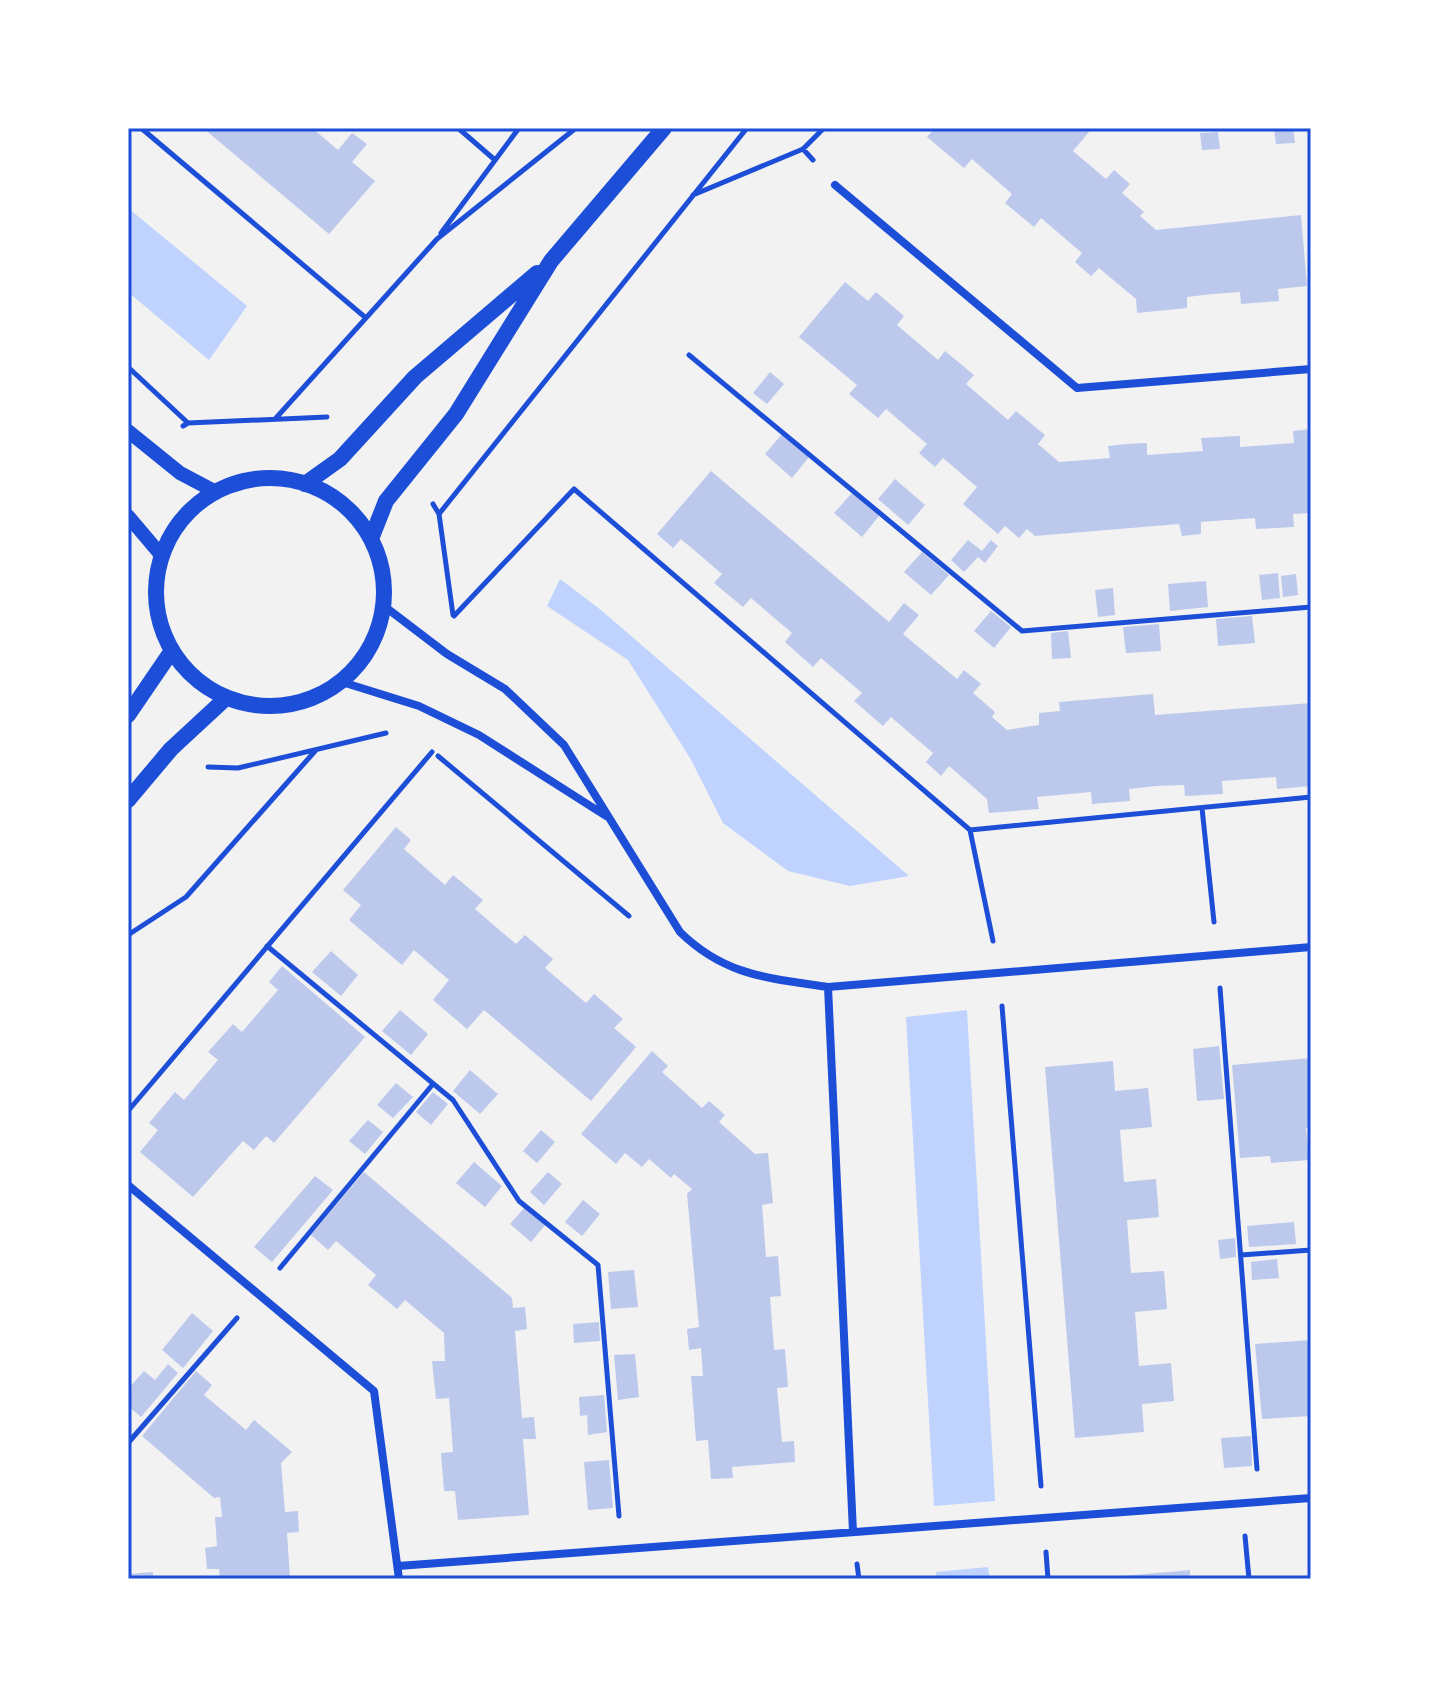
<svg xmlns="http://www.w3.org/2000/svg" width="1439" height="1707" font-family="'Archivo Narrow',sans-serif">
<style>
.water{fill:#bfd3fe}
.building{fill:#bdc9ec}
.lines{fill:none;stroke-linecap:round;stroke-linejoin:round}
.path{stroke:#1d4ed8;stroke-width:5}
.minor{stroke:#1d4ed8;stroke-width:8}
.tertiary{stroke:#1d4ed8;stroke-width:14}
.secondary{stroke:#1d4ed8;stroke-width:16}
.neatline{fill:none;stroke:#1d4ed8;stroke-width:3}
</style>
<rect width="100%" height="100%" fill="#f2f2f2"/>
<path class="water" d="M128,208l119,98 -38,54 -81,-68z
M560,579l41,31 308,266 -59,10 -62,-15 -65,-48 -33,-65 -62,-98 -81,-54z
M967,1010l28,491 -61,5 -28,-489z
M988,1567l2,12h-53l-1,-7z"/>
<path class="building" d="M203,128h109l26,22 14,-17 15,11 -15,18 23,19 -46,53z
M935,128h148l6,4 -16,19 33,28 8,-9 16,14 -8,9 22,19 -4,4 16,14 145,-15 6,71 -29,3 1,12 -38,3 -1,-12 -27,2 -26,3v11l-50,5 -1,-14 -37,-31 -8,8 -16,-14 7,-9 -41,-35 -7,9 -29,-24 7,-9 -40,-35 -8,9 -37,-31z
M1274,128h19l2,15 -19,1z
M1218,132l2,17 -18,1 -2,-17z
M845,282l23,19 8,-9 28,24 -7,9 41,35 7,-9 29,24 -8,9 42,36 8,-9 29,24 -7,9 21,18 51,-4 -2,-12 19,-2 20,-1v12l56,-4 -2,-13 19,-1 20,-1v11l54,-4 -1,-12 18,-2v84l-18,1 1,13 -38,2 -1,-11 -54,4v12l-19,2 -3,-12 -144,12 -8,-7 -8,9 -14,-12 -7,8 -35,-30 14,-17 -34,-29 -8,9 -16,-14 8,-9 -41,-35 -8,9 -29,-24 8,-9 -58,-48z
M770,372l14,12 -17,20 -14,-11z
M782,434l27,23 -17,21 -27,-24z
M711,471l178,151 15,-19 15,12 -16,19 54,45 7,-9 17,14 -8,9 22,19 -3,5 15,13 32,-5v-12l21,-2 -1,-9 94,-8 2,21 156,-12v83l-34,3 -1,-12 -54,4 1,13 -38,2 -1,-11 -28,1 -27,3 1,12 -38,3 -1,-12 -54,5 2,12 -50,4 -2,-14 -38,-33 -8,10 -15,-14 7,-9 -42,-36 -8,9 -29,-25 8,-8 -41,-35 -8,9 -28,-25 7,-9 -41,-35 -8,9 -29,-24 8,-9 -41,-35 -8,9 -16,-14z
M895,479l30,26 -17,20 -30,-26z
M852,493l27,23 -17,21 -28,-24z
M968,540l14,11 9,-11 7,6 -13,17 -7,-6 -14,15 -13,-12z
M922,552l27,23 -18,20 -27,-23z
M1278,573l2,25 -18,2 -3,-25z
M1296,574l2,21 -15,2 -2,-21z
M1206,581l2,26 -38,4 -2,-27z
M1113,588l2,27 -17,2 -3,-27z
M991,611l20,16 -17,21 -20,-17z
M1252,616l3,27 -37,3 -2,-27z
M1159,624l2,27 -35,2 -3,-26z
M1068,631l3,27 -19,1 -1,-26z
M396,827l15,13 -7,9 41,36 8,-10 30,25 -8,9 41,35 9,-9 28,24 -8,9 41,35 8,-9 29,25 -9,9 22,19 -45,54 -107,-91 -17,19 -34,-29 16,-20 -35,-30 -12,15 -53,-45 12,-15 -18,-15z
M331,951l27,24 -17,21 -29,-24z
M282,966l83,71 -91,106 -8,-7 -12,14 -11,-9 -50,56 -53,-45 18,-22 -9,-7 26,-31 9,8 34,-40 -10,-8 25,-28 9,8 36,-42 -9,-8z
M400,1010l28,24 -17,21 -29,-24z
M1219,1046l5,53 -27,2 -4,-52z
M652,1051l16,15 -6,6 40,36 7,-7 16,14 -6,7 36,32 13,-1 5,50 -11,2 4,52 12,-1 3,40 -11,1 4,53 11,-1 3,38 -11,1 5,54 12,-1 1,21 -63,5 1,11 -22,1 -3,-39 -12,1 -5,-65h12l-2,-28 -12,2 -2,-21 12,-2 -12,-133 5,-5 -18,-15 -3,4 -22,-19 -7,8 -17,-14 -9,11 -35,-30z
M1311,1058v69l-5,1 3,32 -38,3 -1,-7 -30,2 -8,-93z
M1113,1061l2,30 33,-3 4,39 -32,3 4,52 32,-3 3,38 -32,3 4,53 33,-2 3,38 -32,3 4,54 32,-3 3,38 -32,3 2,28 -69,6 -30,-371z
M470,1070l28,24 -18,20 -27,-23z
M396,1083l17,14 -20,21 -16,-13z
M433,1092l15,12 -17,21 -15,-13z
M368,1120l15,12 -18,22 -16,-13z
M541,1130l14,12 -18,21 -14,-12z
M474,1162l28,24 -17,21 -29,-24z
M364,1172l148,126 1,10 12,-1 2,22 -12,2 7,87 12,-1 2,22h-13l6,76 -71,5 -3,-29h-11l-3,-38 12,-1 -4,-54 -13,1 -4,-38h13l-1,-28 -39,-33 -8,9 -29,-24 8,-10 -40,-34 -8,9 -17,-15z
M548,1172l14,12 -18,21 -14,-13z
M315,1176l18,14 -61,72 -18,-15z
M583,1200l17,14 -18,22 -17,-14z
M525,1207l21,17 -15,18 -21,-18z
M1294,1222l2,22 -47,3 -2,-21z
M1235,1238l1,19 -16,2 -2,-19z
M1277,1259l2,19 -27,2 -1,-18z
M634,1270l4,37 -27,2 -3,-37z
M192,1313l21,18 -30,37 -21,-18z
M599,1322l1,19 -26,2 -1,-19z
M1311,1340v76l-49,3 -7,-75z
M635,1354l4,43 -21,3 -4,-45z
M168,1364l10,9 -37,44 -13,-11v-17l16,-18 11,9z
M196,1371l16,14 -8,10 42,35 8,-10 38,32 -11,11 4,49 13,-1 1,21 -12,1 3,46h-70l-1,-10h-12l-2,-21 12,-2 -2,-29h7l-2,-20 -6,1 -72,-62z
M604,1395l3,37 -19,3 -1,-20 -7,1 -1,-19z
M1251,1436l1,30 -28,2 -3,-30z
M609,1460l4,48 -25,2 -4,-48z
M1190,1570v9h-77v-2z
M153,1572v7h-25v-5z"/>
<g class="lines">
<path class="path" d="M141,128l225,190
M458,128l37,32
M803,149l21,-21
M693,195l110,-46 10,11
M441,233l78,-105
M689,355l333,276 289,-24
M128,367l60,56
M276,418l161,-179 139,-111
M183,426l5,-3 139,-6
M433,504l6,10 14,101
M439,514l308,-386
M454,616l120,-127 396,341 23,111
M438,756l191,160
M208,767l30,1 148,-35
M1202,808l12,114
M970,830l341,-33
M128,935l58,-38 130,-147
M267,946l186,154 66,101 79,64 21,251
M1220,988l37,481
M1002,1006l39,480
M128,1111l304,-359
M1241,1255l70,-5
M280,1268l153,-184
M128,1443l109,-125
M1245,1536l4,43
M1046,1552l2,27
M857,1564l2,15"/>
<path class="minor" d="M835,185l242,203 234,-19
M384,606l63,48 58,35 59,56 116,187c45,44 88,46 148,55l483,-40
M342,682l77,24 60,29 127,81
M828,987l25,545
M128,1185l246,206 25,188
M398,1566l913,-68"/>
<path class="tertiary" d="M128,431l52,42 34,18
M128,516l33,39"/>
<path class="secondary" d="M156 592a114 114 0 1 1 228 0a114 114 0 1 1-228 0Z
M305,484l35,-25 75,-82 122,-104
M371,539l15,-38 70,-87 95,-153 113,-133
M128,715l43,-63
M128,800l43,-51 54,-50"/>
</g>
<rect width="1439" height="1707" fill="none" stroke="#ffffff" stroke-width="260"/>
<rect x="130" y="130" width="1179" height="1447" class="neatline"/>
</svg>
